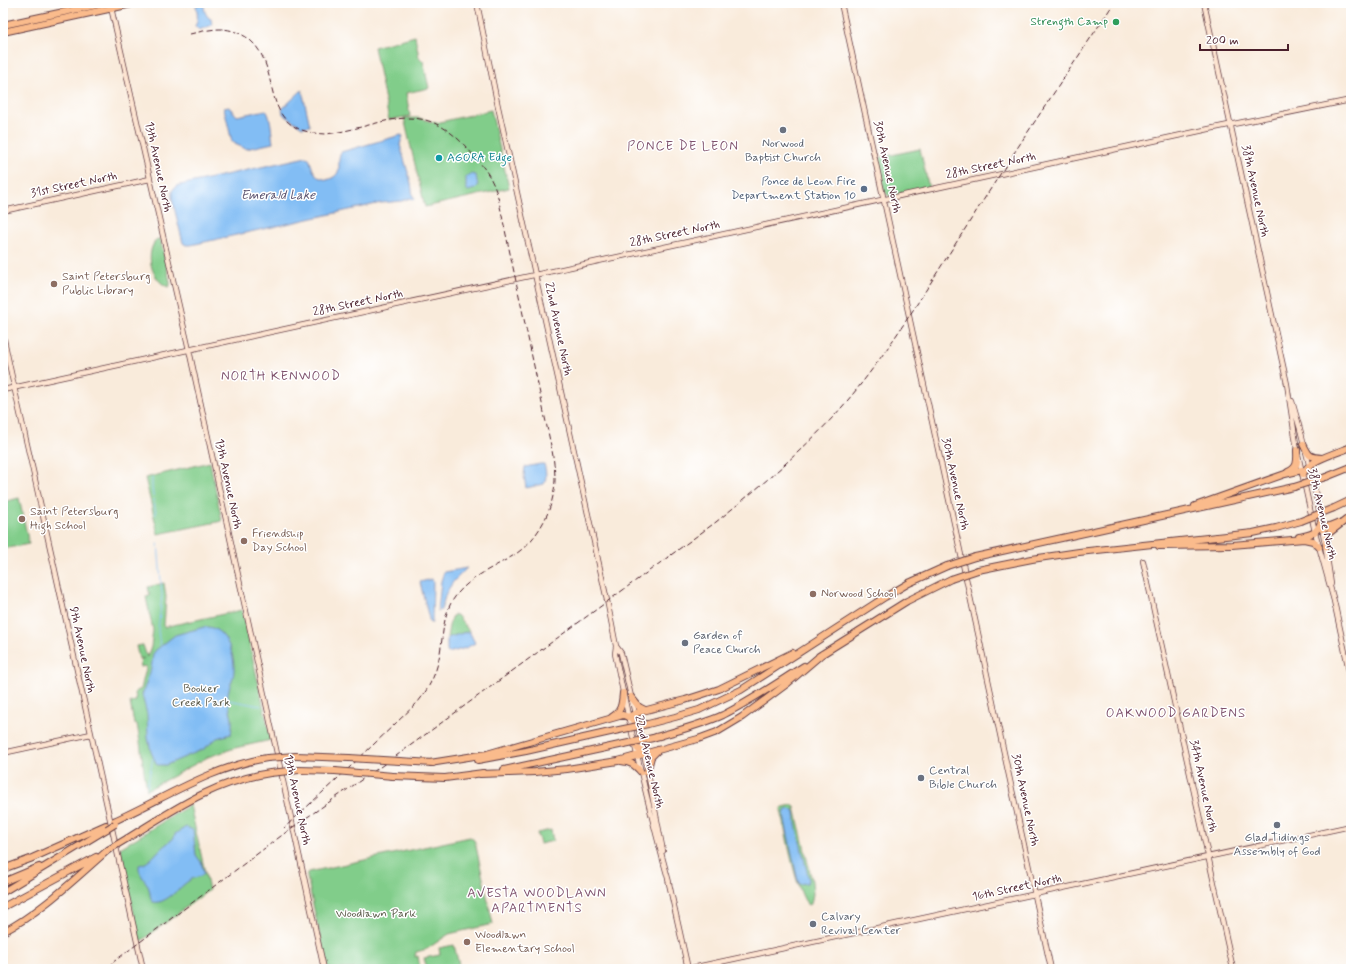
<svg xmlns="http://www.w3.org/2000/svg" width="1354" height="972" font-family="Mynerve,sans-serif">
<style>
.green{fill:#81cd8a;stroke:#66765a}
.water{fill:#82bdf4;stroke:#666e90}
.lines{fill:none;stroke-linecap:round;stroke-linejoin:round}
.stream{stroke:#82bdf4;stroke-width:1}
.secondary-casing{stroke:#643e45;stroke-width:6}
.highway-casing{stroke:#643e45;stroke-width:8}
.secondary{stroke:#fde4d1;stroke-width:4.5}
.highway{stroke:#fabb8c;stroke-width:6}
.rail{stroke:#4a1f2b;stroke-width:1;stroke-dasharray:6 3;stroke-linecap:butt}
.highway-bridge-casing{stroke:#643e45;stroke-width:8;stroke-linecap:butt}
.highway-bridge{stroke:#fabb8c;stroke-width:6}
.leisure-dot{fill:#2e9e5b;stroke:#fff;stroke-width:1.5}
.worship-dot{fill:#6b7280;stroke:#fff;stroke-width:1.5}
.culture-dot{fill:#0f9aa8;stroke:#fff;stroke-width:1.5}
.service-dot{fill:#5c6f8a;stroke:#fff;stroke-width:1.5}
.education-dot{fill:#8d6e63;stroke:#fff;stroke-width:1.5}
.labels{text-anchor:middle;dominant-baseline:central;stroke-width:3;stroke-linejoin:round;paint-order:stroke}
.leisure-label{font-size:12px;fill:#27864d;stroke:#fff;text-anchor:end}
.worship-label{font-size:12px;fill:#5b616d;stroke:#fff;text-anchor:start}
.culture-label{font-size:12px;fill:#0d838f;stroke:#fff;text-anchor:start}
.street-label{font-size:12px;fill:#4a1f2b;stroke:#fff}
.service-label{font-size:12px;fill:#4e5e75;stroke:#fff;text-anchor:end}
.education-label{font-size:12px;fill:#785e54;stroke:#fff;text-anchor:start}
.park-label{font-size:12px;fill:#5d5c4c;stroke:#fff}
.neighbourhood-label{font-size:13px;letter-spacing:1px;fill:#7e516c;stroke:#fff}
.water-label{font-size:13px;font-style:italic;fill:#5e5671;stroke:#fff}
</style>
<rect width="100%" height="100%" fill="#fff"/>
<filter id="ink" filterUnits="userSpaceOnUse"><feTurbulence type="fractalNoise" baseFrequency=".025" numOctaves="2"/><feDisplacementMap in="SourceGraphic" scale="8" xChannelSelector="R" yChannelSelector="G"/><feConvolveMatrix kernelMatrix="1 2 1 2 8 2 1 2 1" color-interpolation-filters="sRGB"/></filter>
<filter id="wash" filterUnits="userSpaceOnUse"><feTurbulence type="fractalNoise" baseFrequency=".012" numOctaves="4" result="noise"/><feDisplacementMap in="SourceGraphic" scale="16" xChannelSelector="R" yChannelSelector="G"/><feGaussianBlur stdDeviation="0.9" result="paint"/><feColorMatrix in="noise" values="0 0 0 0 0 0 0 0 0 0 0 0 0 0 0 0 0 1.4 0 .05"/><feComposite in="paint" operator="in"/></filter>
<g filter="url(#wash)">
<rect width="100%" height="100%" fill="#f9ebdb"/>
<path class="green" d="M415,36l4,21 4,4 6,27 -23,5 4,23 -21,4 -15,-73z
M491,110l18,78 -84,19 -21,-89h15l17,5z
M920,149l9,39 -40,8 -5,-4 -7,-30 1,-3 4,-2z
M157,239l4,1v2l9,40v4l-2,1c-17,-7 -24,-34 -11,-48z
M210,462l12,59 -64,13 -13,-56z
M19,498l10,46 -26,5v-47z
M164,583l2,14 -2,30 78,-17 29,130 -36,8 -27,9 -61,33c-4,-22 -6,-44 -10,-66h-3l-4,-22 6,-1 -1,-9 6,-3 5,-21v-2l-5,1 -1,-7 4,-2 -5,1 -3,-13 7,-1 4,12 4,-10 2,-17 -7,-33 4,-1 -2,-9z
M453,615h4l12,16 -22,7 2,-12z
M190,805l19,85 -69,52 -20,-94z
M792,805l3,2 17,74 1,13 -2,10 -2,1c-12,-6 -24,-78 -28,-95l2,-3z
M551,830l2,11 -13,3 -3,-11z
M470,837l3,2 2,3 18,82 -44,10 -22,15 -11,3 -1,5 3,-1 2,13h-93l-20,-92v-3l2,-2z
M454,945l6,24h-16l-1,-3 -3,1 1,2h-14l-3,-11 16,-3 -1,-7z"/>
<path class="water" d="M196,5h8c0,5 2,12 7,14l1,6 -13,5 -4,-4c4,-7 2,-13 1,-21z
M302,90l8,36 -8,1 -19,-13 -1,-5z
M229,107l8,9 29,-6c6,9 5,22 7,33l-27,6 -11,-5v-2h-3l-8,-34z
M401,135l2,1 -2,5 -1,4 11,38 2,14 2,1 -1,2 -4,-2 -8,3 -21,2 -190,42h-5l-3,-2 -11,-44v-8l4,-5 130,-29 3,1 4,12 5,7 9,3c19,-6 8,-17 14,-28z
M471,174l5,1 2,11 -3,3 -7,2 -2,-3v-11z
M540,464h4c2,7 3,14 0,20l-18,4 -2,-12 1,-9z
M467,568l-14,14 -7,11 -5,17 -3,1 3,-30 3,-9z
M432,579l1,3 -1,41h-2l-10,-41z
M204,627c20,-2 31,26 30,43 0,9 -5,16 -6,24 0,8 2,14 3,21 2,5 1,13 0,19l-14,4 -13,11 -38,16h-9l-6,-13 -3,-14 -1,-24 -5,-19 9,-26 2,-15 3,-4 19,-15z
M469,631l6,12 -9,5 -18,5 -1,-2v-13z
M788,809l5,1 2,3 1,12 13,55 -2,3 -8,1 -2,-7 -13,-61 1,-5z
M186,827l7,3 3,25 5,7 3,11c-6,6 -8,3 -14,7 -10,6 -24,25 -37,22 -4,-4 -2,-8 -4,-13 -2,-9 -11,-13 -10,-24 12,-2 15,-11 25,-19 3,-3 7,-5 10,-8l1,-4z"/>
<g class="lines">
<path class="stream" d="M152,478v10l4,27
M158,543l4,52 -4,36 2,15
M228,700l33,6
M147,787l6,-29"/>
</g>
</g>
<g filter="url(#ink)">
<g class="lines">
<defs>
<path id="secondary" d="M110,3l79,347 135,619
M477,3l20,99 111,503 8,41 -1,8c16,77 33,153 54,228
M841,3l210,966
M1204,3l83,381 10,66 18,82 19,69 17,79
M3,211l147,-32
M3,334c12,61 27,121 40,182 33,151 67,302 100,453
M3,390l1206,-261 142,-29
M1292,401c18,60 31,122 39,183
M1143,561l90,408
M616,646l5,7 23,100 19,98
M3,753l88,-19
M668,879l20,90
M687,969l664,-143"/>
<path id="highway" d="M3,25l103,-22
M3,32l133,-29
M1303,444c6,12 6,13 19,14
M1288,472c11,-5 9,-12 9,-22
M1303,474c5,-14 34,-21 48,-27
M1326,477l25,-10
M1195,506l90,-32 17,-4
M1334,508l17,-8
M1322,529l15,-6
M1299,537c12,-3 17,-2 22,-15
M1159,546l73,-1 72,-6 9,2 6,6
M1326,546l1,-9 2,-4 22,-17
M975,557l319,-70
M978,570l54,-11 47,-7 174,-19 23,-5 25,-7
M819,656l88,-55 44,-22
M631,697l8,10 6,3
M612,717c10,-6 10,-14 11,-24
M628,717l11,-5 46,-12 34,-11 73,-36
M648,724l27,-7 24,-7 42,-20 144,-93 24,-14 38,-17
M653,738c23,-7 48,-13 70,-23 28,-14 54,-32 81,-49
M634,743l4,6 6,4
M296,756l53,2
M478,760l48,-9 93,-21
M621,761c10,1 14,4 20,11
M416,762l17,1
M430,763l57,-9 136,-39 8,3 7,9
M299,770l36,1
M504,770l120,-26
M647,772l4,-15 7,-7
M480,774l55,-2 32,-3 51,-8 80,-22 19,-7 25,-15 46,-34 34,-29
M393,776l52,2 38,-5
M114,821c51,-23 97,-54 153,-63
M128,838c48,-30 85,-56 142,-65
M3,869l27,-10 76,-34
M3,882l36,-15
M3,892l104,-63
M3,907l93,-50
M3,932c37,-19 74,-55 105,-82"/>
</defs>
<use href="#secondary" class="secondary-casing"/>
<use href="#highway" class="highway-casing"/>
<use href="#secondary" class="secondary"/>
<use href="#highway" class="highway"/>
<path class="rail" d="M190,34c9,-2 20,-5 30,-5 9,0 18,3 26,8 41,28 6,95 80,97 58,-7 93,-39 141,14 15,17 24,26 31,49l52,244c3,13 5,26 5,39 -1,30 -18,62 -44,77 -22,13 -46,22 -60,46 -8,15 -8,32 -11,50 -3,19 -10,34 -22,49l-67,64 -67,62
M104,969l189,-142 103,-71 320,-234c41,-33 82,-67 118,-106 50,-55 90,-124 131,-187 48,-76 99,-151 149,-226"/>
<defs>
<path id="highway-bridge" d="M1294,487l32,-10
M1301,521l33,-13
M947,566l28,-9
M951,579l27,-9
M619,730l29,-6
M624,744l29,-6
M267,758l29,-2
M349,758l67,4
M335,771l58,5
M270,773l29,-3
M107,829l8,-5
M108,850l20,-12"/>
</defs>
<use href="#highway-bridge" class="highway-bridge-casing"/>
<use href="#highway-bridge" class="highway-bridge"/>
</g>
</g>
<circle class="leisure-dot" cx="1116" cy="22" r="4"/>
<g class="worship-dot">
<circle cx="783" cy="130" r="4"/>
<circle cx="685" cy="643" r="4"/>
<circle cx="921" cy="778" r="4"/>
<circle cx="1277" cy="825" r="4"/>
<circle cx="813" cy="924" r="4"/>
</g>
<circle class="culture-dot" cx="439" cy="158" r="4"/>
<circle class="service-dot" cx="864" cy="189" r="4"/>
<g class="education-dot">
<circle cx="54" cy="284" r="4"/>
<circle cx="22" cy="519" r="4"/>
<circle cx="244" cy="541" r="4"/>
<circle cx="813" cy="594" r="4"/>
<circle cx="467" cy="942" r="4"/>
</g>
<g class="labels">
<g class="leisure-label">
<text x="1108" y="22">Strength Camp</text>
</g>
<g class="worship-label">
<text x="783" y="144" text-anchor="middle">Norwood<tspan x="783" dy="14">Baptist Church</tspan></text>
<text x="693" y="636">Garden of<tspan x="693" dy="14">Peace Church</tspan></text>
<text x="929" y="771">Central<tspan x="929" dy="14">Bible Church</tspan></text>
<text x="1277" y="838" text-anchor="middle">Glad Tidings<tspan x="1277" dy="14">Assembly of God</tspan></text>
<text x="821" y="917">Calvary<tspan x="821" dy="14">Revival Center</tspan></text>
</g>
<g class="culture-label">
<text x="447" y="158">AGORA Edge</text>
</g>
<g class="street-label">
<text transform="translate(991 166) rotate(-12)">28th Street North</text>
<text transform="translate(158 167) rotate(78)">13th Avenue North</text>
<text transform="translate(887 167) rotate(78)">30th Avenue North</text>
<text transform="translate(74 185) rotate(-12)">31st Street North</text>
<text transform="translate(1255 191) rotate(78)">38th Avenue North</text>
<text transform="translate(675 234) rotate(-12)">28th Street North</text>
<text transform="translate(358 303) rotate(-12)">28th Street North</text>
<text transform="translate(558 329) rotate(78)">22nd Avenue North</text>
<text transform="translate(228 484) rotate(78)">13th Avenue North</text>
<text transform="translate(955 484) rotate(78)">30th Avenue North</text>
<text transform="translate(1322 514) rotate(77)">38th Avenue North</text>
<text transform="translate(82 650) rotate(78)">9th Avenue North</text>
<text transform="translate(649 762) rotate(77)">22nd Avenue North</text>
<text transform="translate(1203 786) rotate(78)">34th Avenue North</text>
<text transform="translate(297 800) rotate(78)">13th Avenue North</text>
<text transform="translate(1025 800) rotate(78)">30th Avenue North</text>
<text transform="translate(1017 888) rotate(-12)">16th Street North</text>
</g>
<g class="service-label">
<text x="856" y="182">Ponce de Leon Fire<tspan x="856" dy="14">Department Station 10</tspan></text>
</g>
<g class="education-label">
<text x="62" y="277">Saint Petersburg<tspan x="62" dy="14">Public Library</tspan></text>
<text x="30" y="512">Saint Petersburg<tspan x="30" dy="14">High School</tspan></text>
<text x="252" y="534">Friendship<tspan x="252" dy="14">Day School</tspan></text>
<text x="821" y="594">Norwood School</text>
<text x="475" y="935">Woodlawn<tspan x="475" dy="14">Elementary School</tspan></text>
</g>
<g class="park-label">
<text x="201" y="689">Booker<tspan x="201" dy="14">Creek Park</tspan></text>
<text x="376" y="914">Woodlawn Park</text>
</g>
<g class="neighbourhood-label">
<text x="683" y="146">PONCE DE LEON</text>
<text x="281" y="376">NORTH KENWOOD</text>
<text x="1176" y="713">OAKWOOD GARDENS</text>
<text x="537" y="893">AVESTA WOODLAWN<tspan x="537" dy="15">APARTMENTS</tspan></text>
</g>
<g class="water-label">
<text x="278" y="195">Emerald Lake</text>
</g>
</g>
<rect width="1354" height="972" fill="none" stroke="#fff" stroke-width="16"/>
<path d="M1200 44v6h88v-6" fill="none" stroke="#4a1f2b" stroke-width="2"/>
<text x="1206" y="44" font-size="12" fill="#4a1f2b" stroke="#ffffff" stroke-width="3" paint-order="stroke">200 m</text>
</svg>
